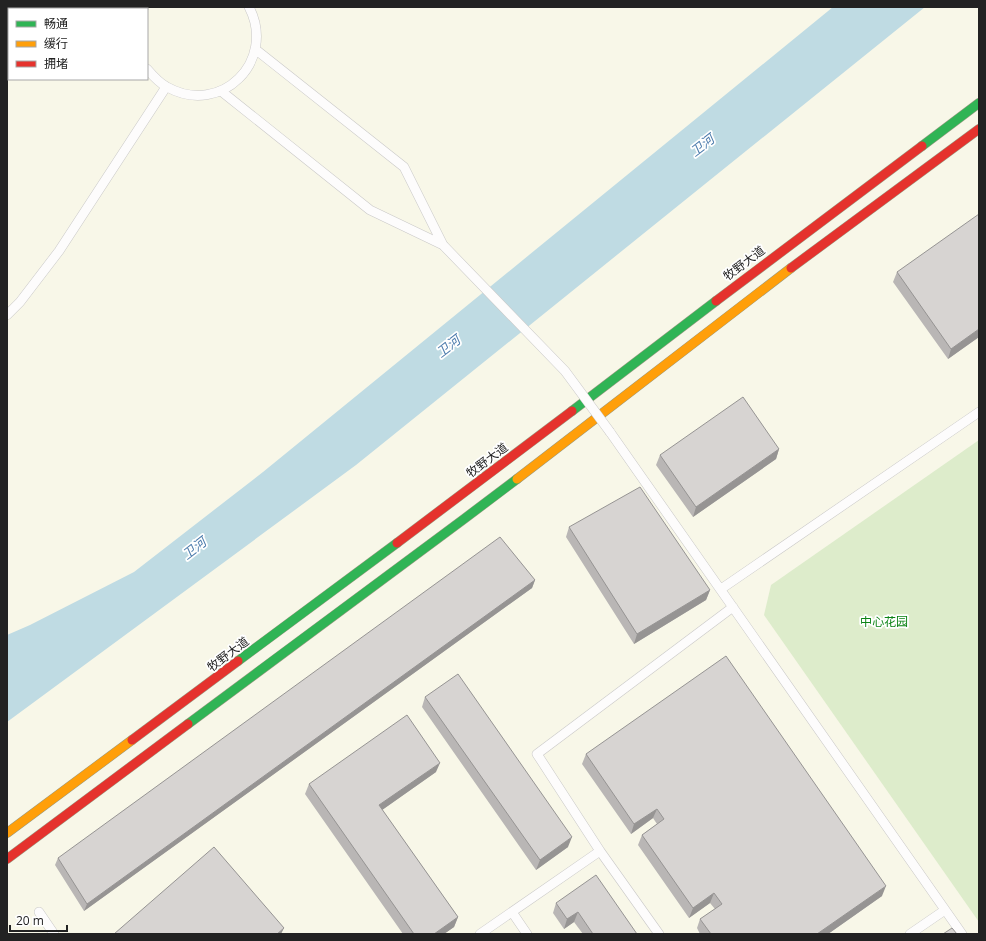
<svg xmlns="http://www.w3.org/2000/svg" width="986" height="941" font-family="'Open Sans','Noto Sans SC',sans-serif">
<style>
.education{fill:#f8f7e8;fill-rule:evenodd}
.grass{fill:#ddeccb}
.water{fill:#bfdbe3}
.lines{fill:none;stroke-linecap:round;stroke-linejoin:round}
.lane-casing{stroke:#c9c8c7;stroke-width:10}
.fast-casing{stroke:#999a82;stroke-width:10}
.slow-casing{stroke:#999a82;stroke-width:10}
.jam-casing{stroke:#999a82;stroke-width:10}
.lane{stroke:#fdfcfc;stroke-width:9}
.fast{stroke:#30b455;stroke-width:9}
.slow{stroke:#ff9f0a;stroke-width:9}
.jam{stroke:#e5322d;stroke-width:9}
.lane-bridge-casing{stroke:#c9c8c7;stroke-width:10;stroke-linecap:butt}
.lane-bridge{stroke:#fdfcfc;stroke-width:9}
.wall{fill:#b9b6b5}
.shaded-wall{fill:#969493}
.building{fill:#d7d4d2;stroke:#969493}
.labels{text-anchor:middle;dominant-baseline:central;stroke-width:3.5;stroke-linejoin:round;paint-order:stroke}
.street-label{font-size:12px;fill:#222;stroke:#fff}
.park-label{font-size:12px;fill:#0c8416;stroke:#fff}
.water-label{font-size:13px;font-style:italic;fill:#4a7aab;stroke:#fff}
</style>
<rect width="100%" height="100%" fill="#f0eeeb"/>
<path class="education" d="M7,7h972v927h-972zM9,9h138v70h-138z"/>
<path class="grass" d="M979,440v482l-215,-307 7,-30z"/>
<path class="water" d="M833,7h92l-569,458 -349,257v-87l23,-10 104,-53 129,-100z"/>
<g class="lines">
<defs>
<path id="lane" d="M143,9l1,-2
M255,49l149,118 39,78
M147,69c6,7 12,14 20,18 54,30 110,-26 82,-80
M221,91l149,119 73,35
M7,315l13,-13 39,-51 107,-164
M610,432l352,502
M721,589l258,-177
M600,851l-63,-97 196,-147
M39,912l15,22
M512,912l15,22
M480,934l120,-83 59,83
M910,934l35,-24"/>
<path id="fast" d="M922,146l57,-43
M572,411l144,-110
M238,661l159,-118
M188,724l276,-205 53,-40"/>
<path id="slow" d="M517,479l274,-211
M7,833l125,-93"/>
<path id="jam" d="M791,268l188,-139
M716,301l206,-155
M397,543l175,-132
M132,740l106,-79
M7,859l181,-135"/>
</defs>
<use href="#lane" class="lane-casing"/>
<use href="#fast" class="fast-casing"/>
<use href="#slow" class="slow-casing"/>
<use href="#jam" class="jam-casing"/>
<use href="#lane" class="lane"/>
<use href="#fast" class="fast"/>
<use href="#slow" class="slow"/>
<use href="#jam" class="jam"/>
<defs>
<path id="lane-bridge" d="M443,245l122,126 45,61"/>
</defs>
<use href="#lane-bridge" class="lane-bridge-casing"/>
<use href="#lane-bridge" class="lane-bridge"/>
</g>
<path class="wall" d="M897,272l82,65 -31,22 -55,-77z
M779,449l-3,10 -83,58 -37,-52 4,-10z
M569,527l141,63 -4,10 -72,44 -68,-107z
M535,580l-3,8 -448,323 -29,-46 3,-7z
M425,697l143,150 -32,23 -114,-163z
M586,754l296,142 -54,38h-128l-3,-6 3,-9 15,-10 -5,-6 -21,15 -51,-73 4,-10 15,-11 -4,-6 -22,16 -49,-70z
M436,772l-54,38 76,107 -4,10 -10,7h-41l-98,-140 4,-10z
M556,903l81,31h-54l-9,-12 -10,7 -11,-16z"/>
<path class="shaded-wall" d="M979,329v8l-31,22 3,-10z
M779,449l-3,10 -83,58 3,-10z
M535,580l-3,8 -448,323 3,-7z
M710,590l-4,10 -72,44 3,-10z
M440,763l-4,9 -61,43 4,-10z
M657,809l-4,9 -22,16 3,-10z
M572,837l-4,10 -32,23 4,-10z
M886,886l-4,10 -54,38h-11z
M714,893l-4,10 -21,15 4,-10z
M578,912l-4,10 -10,7 3,-10z
M458,917l-4,10 -10,7h-10z
M284,928l-3,6h-4z"/>
<path class="building" d="M979,214v115l-28,20 -54,-77z
M743,397l36,52 -83,58 -36,-52z
M640,487l70,103 -73,44 -68,-107z
M500,537l35,43 -448,324 -29,-46z
M726,656l160,230 -69,48h-106l-11,-15 22,-15 -8,-11 -21,15 -51,-73 22,-16 -7,-10 -23,15 -48,-70z
M458,674l114,163 -32,23 -115,-163z
M407,715l33,48 -61,42 79,112 -24,17h-20l-105,-150z
M214,847l70,81 -7,6h-163z
M596,875l41,59h-44l-15,-22 -11,7 -11,-16z
M952,928l5,6h-14z"/>
<g class="labels">
<g class="street-label">
<text transform="translate(744 263) rotate(-37)">牧野大道</text>
<text transform="translate(487 460) rotate(-37)">牧野大道</text>
<text transform="translate(228 654) rotate(-37)">牧野大道</text>
</g>
<g class="park-label">
<text x="884" y="621">中心花园</text>
</g>
<g class="water-label">
<text transform="translate(702 145) rotate(-38)">卫河</text>
<text transform="translate(448 346) rotate(-38)">卫河</text>
<text transform="translate(194 548) rotate(-38)">卫河</text>
</g>
</g>
<rect width="986" height="941" fill="none" stroke="#222222" stroke-width="16"/>
<rect x="8" y="8" width="140" height="72" fill="#ffffff" stroke="#a7a7a7"/>
<rect x="16" y="21" width="20" height="6" fill="#30b455" stroke="#a7a7a7"/>
<text x="44" y="28" font-size="12" fill="#222222">畅通</text>
<rect x="16" y="41" width="20" height="6" fill="#ff9f0a" stroke="#a7a7a7"/>
<text x="44" y="48" font-size="12" fill="#222222">缓行</text>
<rect x="16" y="61" width="20" height="6" fill="#e5322d" stroke="#a7a7a7"/>
<text x="44" y="68" font-size="12" fill="#222222">拥堵</text>
<path d="M10 925v6h57v-6" fill="none" stroke="#222222" stroke-width="2"/>
<text x="16" y="925" font-size="12" fill="#222222" stroke="#ffffff" stroke-width="3" paint-order="stroke">20 m</text>
</svg>
